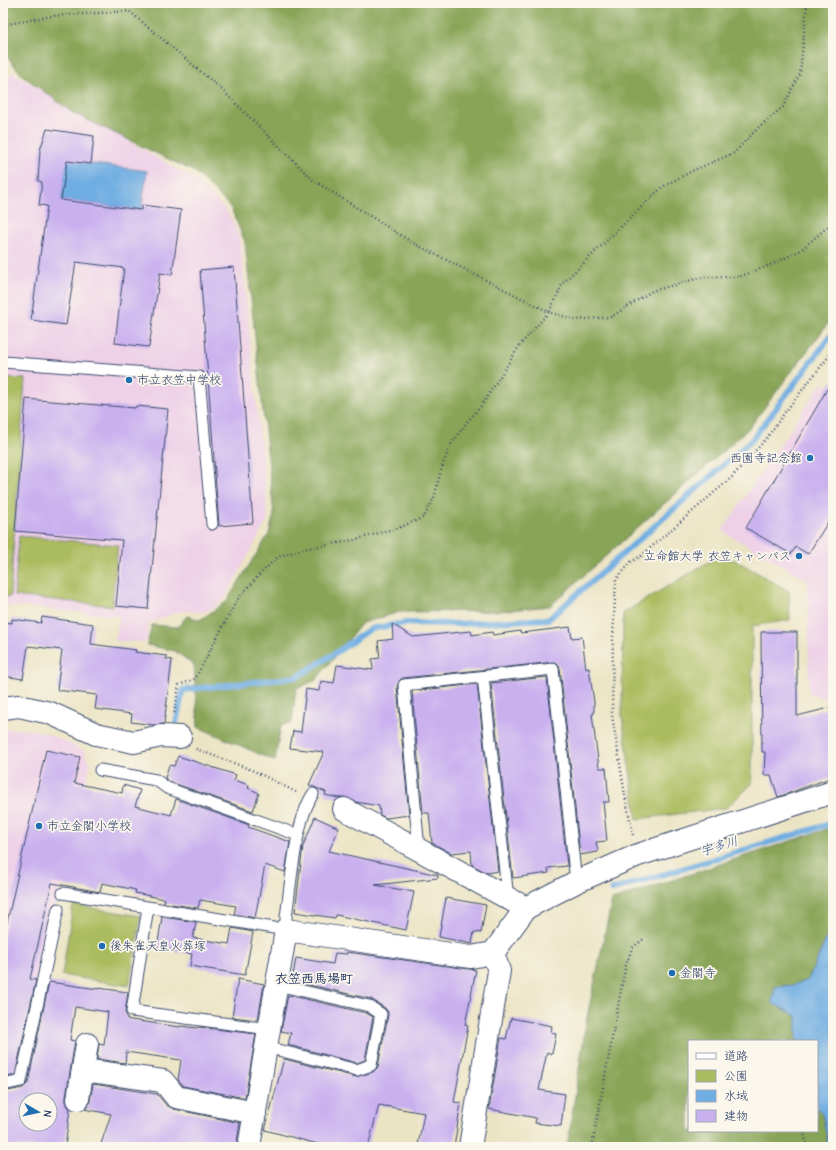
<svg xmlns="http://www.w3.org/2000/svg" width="836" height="1150" font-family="'Comic Neue','Klee One',sans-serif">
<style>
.built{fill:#eed0e7}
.green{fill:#abbc5f;stroke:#63765e}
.forest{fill:#88a456;stroke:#526a5a}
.water{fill:#70ade2;stroke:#466ea0}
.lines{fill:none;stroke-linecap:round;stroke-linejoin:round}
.stream{stroke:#70ade2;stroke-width:6}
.building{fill:#c9b1ef;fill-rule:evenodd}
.service-casing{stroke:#3a4a6d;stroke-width:13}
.minor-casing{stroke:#3a4a6d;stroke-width:24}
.tertiary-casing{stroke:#3a4a6d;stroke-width:24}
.path{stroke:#3a4a6d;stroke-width:2.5;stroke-dasharray:1 3;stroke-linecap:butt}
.service{stroke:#fff;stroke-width:11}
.minor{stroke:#fff;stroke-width:22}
.tertiary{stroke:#fff;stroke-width:22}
.poi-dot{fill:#1f6fb2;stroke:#fbf7ec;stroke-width:1.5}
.labels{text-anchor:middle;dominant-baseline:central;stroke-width:3.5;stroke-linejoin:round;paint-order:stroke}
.poi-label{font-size:12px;fill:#1b2f5e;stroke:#fbf7ec;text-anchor:start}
.water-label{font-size:13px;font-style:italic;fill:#355586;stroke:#fbf7ec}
.neighbourhood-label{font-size:13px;font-weight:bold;fill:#1b2f5e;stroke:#fbf7ec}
</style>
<rect width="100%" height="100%" fill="#fbf7ec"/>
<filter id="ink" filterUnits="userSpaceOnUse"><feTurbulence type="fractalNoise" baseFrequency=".025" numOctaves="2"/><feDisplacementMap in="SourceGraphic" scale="8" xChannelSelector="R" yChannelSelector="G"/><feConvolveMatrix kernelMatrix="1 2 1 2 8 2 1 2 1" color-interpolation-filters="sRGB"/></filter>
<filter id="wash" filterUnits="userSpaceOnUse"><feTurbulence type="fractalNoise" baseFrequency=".012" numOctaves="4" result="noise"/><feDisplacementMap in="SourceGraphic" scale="16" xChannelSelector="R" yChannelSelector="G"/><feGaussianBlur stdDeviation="0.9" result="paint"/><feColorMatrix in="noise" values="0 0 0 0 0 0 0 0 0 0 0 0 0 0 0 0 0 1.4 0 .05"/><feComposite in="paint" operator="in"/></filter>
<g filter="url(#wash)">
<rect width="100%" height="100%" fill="#ebe4c4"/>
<path class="built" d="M11,72l184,108 29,28 9,14 7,18 28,279 -42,77 -9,10 -13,6 -23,-1 -32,12 -3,19 -31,-1 5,-25 -117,-11v-504z
M822,383l11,7v313l-24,-10 -1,-113 -86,-49z
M3,729l32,1 23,8 27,13 2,9 4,1 -71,291 -17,-2z"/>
<path class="green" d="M3,378l22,1 -15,218h-7z
M19,536l99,9 -6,61 -98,-10z
M717,557l18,3 54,31 1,29 -38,6v158l-26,24 -89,11 -15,-103 1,-103z
M73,905l68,11 -12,70 -67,-11z"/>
<path class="forest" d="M3,3h830v314l-84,111 -199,178 -50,5 -100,1 -38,11 -46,57 -20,9 -4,34 -11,2 -6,36 -77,-34 -4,-62 -19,-14 -28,-6 5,-20 26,2 9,-11 13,4 26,-18 43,-68 5,-20 -29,-272 -14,-34 -36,-36 -122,-59 -51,-38 -19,-24z
M833,827v97l-25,56 -15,5 -18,2 22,29v25h-108v90h128v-23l5,5 7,34h-262l20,-130 25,-117z"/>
<path class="water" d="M67,156l11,6 69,9 -6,39 -80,-10z
M833,924v223h-4l-7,-34 -5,-5v-67h-20v-25l-25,-13 3,-16 18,-2 15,-5z"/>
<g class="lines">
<path class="stream" d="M176,723l7,-33 114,-13 40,-25 33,-23 36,-6 49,1 94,-5 202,-178 82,-108
M612,890l221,-67"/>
</g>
<g id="blocks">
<path class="building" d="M47,129l47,7 -3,28 -24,-3 -6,39 80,10 1,-5 39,5 -9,65 -12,-2 -11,74 -34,-4 9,-75 -48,-6 -10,63 -35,-5 16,-114 -8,-1 3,-23 -4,-1 2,-31z
M234,267l19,256 -34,3 -19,-256z
M833,379v135l-25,40 -12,-7 -5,7 -45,-26z
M26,399l109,9 1,-2 32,3 -20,200 -32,-3 6,-66 -107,-9z
M42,617l51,7 -2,20 45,6 -1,2 32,4 -1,3 6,1 -8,64 -10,1 -23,-3 1,-8 -37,-5 2,-14 -40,-5 5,-40 -34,-4 -5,33 -20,-3v-54l9,1v-4l29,4z
M392,624l21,13 58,-6 1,4 20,-3 1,3 27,-4 1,2 49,-6 2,11 10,-1 4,32 3,-1 5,34v12h-2l7,54h7l3,34h-6l4,39 -11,1 2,10 -18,3 -20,-187 -2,-3 -3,-3 -152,16 -3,2 -3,6 12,129 -23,3 -6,-3 -1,-9 -23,-4 -12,-5 -5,1 -14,-3 1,-3 -17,-7 15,-33 -34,-4 3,-17 8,1 5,-43 13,2 2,-10 13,2 3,-18 36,5 -1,-11 8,-1 -2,-17 15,-2z
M761,632h36v84l36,-9v70l-55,20 -7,-22h-7l1,-23h-3z
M547,677l20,189 -19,2 1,5 -36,5 -22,-195z
M477,684l21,187 -11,2 -15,-8 -1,-14 -20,2 -19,-10 -3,-30h-6l-11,-122z
M46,750l34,7 -6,26 48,10 1,-8 17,5 -5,16 36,9 5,-16 73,26 -1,2 42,15 -5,30 -20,-7 -10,53 -21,-4 2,-8 -36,-6 -2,8 -34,-5 1,-4 -30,-6 1,-3 -34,-7 -2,9 -48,-9 -22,96 6,1 -21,95 -12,3v-138z
M178,756l58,19 -2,5 15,5 -1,3 11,5 -6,18 -83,-29 -5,-4 4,-13 5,1z
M315,817l24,11 -10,23 109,24v3l-63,7 39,7 -8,38 -70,-15 -1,3 -40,-6 8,-66z
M446,898l40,7 -5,28 -7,-1 -2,12 -33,-7z
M162,917l34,5 -3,16 36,6 3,-16 21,4 -8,43 -55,-9 2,-12 -35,-6z
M347,952l129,18 -11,55 3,1 -14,76 7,1 -7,44h-27l-9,-2 6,-32 -45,-8 -11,42h-39l-64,-17 19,-71 72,18 17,-5 5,-5 10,-52v-3l-3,-4 -14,-9 -79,-18 4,-23 37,6 2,-11 12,1z
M238,979l26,5 -6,36 -26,-3z
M49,982l49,7v-1l30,4 -3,21 2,3v3l4,1 49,7v-1l17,2 1,-1 58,7 -11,64 -62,-12 -5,-6 3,-20 -55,-8 -1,11 -28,-4 2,-15 5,1 4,-33 -33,-5 -5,33 5,1 -9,56v7l4,5 -5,38h-62v-55l20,-4 5,-5zM26,1100h24v24h-24z
M288,995l78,18 7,4 -8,43 -8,3 -69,-18 3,-12 -10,-2z
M511,1018l41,8 -1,6 5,2 -4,20 -5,-2 -8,38 26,4 -4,32 -26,-3 1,-5 -47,-9 12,-71 5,1z
M93,1084l64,10 9,11 8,4 66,14 -4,24h-136l11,-33 -27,-5 4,-2 2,-6z"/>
</g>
</g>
<g filter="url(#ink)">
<use href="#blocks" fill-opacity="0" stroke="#3a4a6d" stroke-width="1"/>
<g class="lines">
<defs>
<path id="service" d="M3,362l196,15 13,147
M483,677l25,221
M100,770l56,10 11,8 131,47
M419,850l-15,-165 149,-16 23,213
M63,893l223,37v-13c5,-34 9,-95 27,-123
M148,907l-16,104 137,18
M266,1047l91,23 14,-5 10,-51 -12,-8 -92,-21
M3,1085l18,-4 37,-172"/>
<path id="minor" d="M3,708l16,-2 31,7 46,21 38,8 27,-6 19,1
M344,809l182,99
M83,1070l80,11 13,16 79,16
M78,1099l9,-55
M470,1147l29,-176 -6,-18"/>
<path id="tertiary" d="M249,1147l37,-217 185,27 22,-4 33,-45 50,-26 62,-27 195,-63"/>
</defs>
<use href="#service" class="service-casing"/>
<use href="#minor" class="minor-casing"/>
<use href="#tertiary" class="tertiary-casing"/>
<path class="path" d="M807,3l-7,71 -17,33 -24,20 -25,26 -40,17 -32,17 -99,96 -14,29 27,8 35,-3 41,-26 51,-14h36l34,-13 28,-14 32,-28
M3,25l49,-9 77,-5 91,77 93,92 100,63 136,69 -29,33 -38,60 -15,17 -17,24 -9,24 -7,28 -10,19 -23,10 -47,13 -51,9 -25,8 -16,15 -25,28 -42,79 -16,6 -5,30
M196,749l56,21 44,22
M633,835l-8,-40 -13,-80 1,-79 3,-56 15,-18 10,-6 90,-78 35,-39 19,-27 48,-61
M803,1131l5,16
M592,1147l33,-179 7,-20 13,-10"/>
<use href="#service" class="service"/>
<use href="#minor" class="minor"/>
<use href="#tertiary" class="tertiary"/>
</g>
</g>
<g class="poi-dot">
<circle cx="129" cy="380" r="4"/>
<circle cx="810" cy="458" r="4"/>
<circle cx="799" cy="556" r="4"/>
<circle cx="39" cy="826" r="4"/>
<circle cx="102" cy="946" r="4"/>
<circle cx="672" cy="973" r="4"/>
</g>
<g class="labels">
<g class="poi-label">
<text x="137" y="380">市立衣笠中学校</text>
<text x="802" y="458" text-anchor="end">西園寺記念館</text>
<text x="791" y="556" text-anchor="end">立命館大学 衣笠キャンパス</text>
<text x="47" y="826">市立金閣小学校</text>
<text x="110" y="946">後朱雀天皇火葬塚</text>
<text x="680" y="973">金閣寺</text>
</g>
<g class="water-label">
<text transform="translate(719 846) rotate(-17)">宇多川</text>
</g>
<g class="neighbourhood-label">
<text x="314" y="978">衣笠西馬場町</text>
</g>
</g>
<rect width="836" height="1150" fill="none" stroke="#fbf7ec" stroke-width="16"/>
<rect x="688" y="1040" width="130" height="92" fill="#fbf7ec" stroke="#a1a7b3"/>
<rect x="696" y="1053" width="20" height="6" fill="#ffffff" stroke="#a1a7b3"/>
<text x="724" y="1060" font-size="12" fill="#1b2f5e">道路</text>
<rect x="696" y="1070" width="20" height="12" fill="#abbc5f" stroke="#a1a7b3"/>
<text x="724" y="1080" font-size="12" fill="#1b2f5e">公園</text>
<rect x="696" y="1090" width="20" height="12" fill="#70ade2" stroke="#a1a7b3"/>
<text x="724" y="1100" font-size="12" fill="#1b2f5e">水域</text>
<rect x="696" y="1110" width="20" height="12" fill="#c9b1ef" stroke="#a1a7b3"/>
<text x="724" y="1120" font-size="12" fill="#1b2f5e">建物</text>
<g transform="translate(38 1112) rotate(99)"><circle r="19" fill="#fbf7ec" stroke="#a1a7b3"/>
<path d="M0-3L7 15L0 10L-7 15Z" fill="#1f6fb2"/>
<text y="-6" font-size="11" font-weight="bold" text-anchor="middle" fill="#1b2f5e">N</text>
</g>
</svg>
